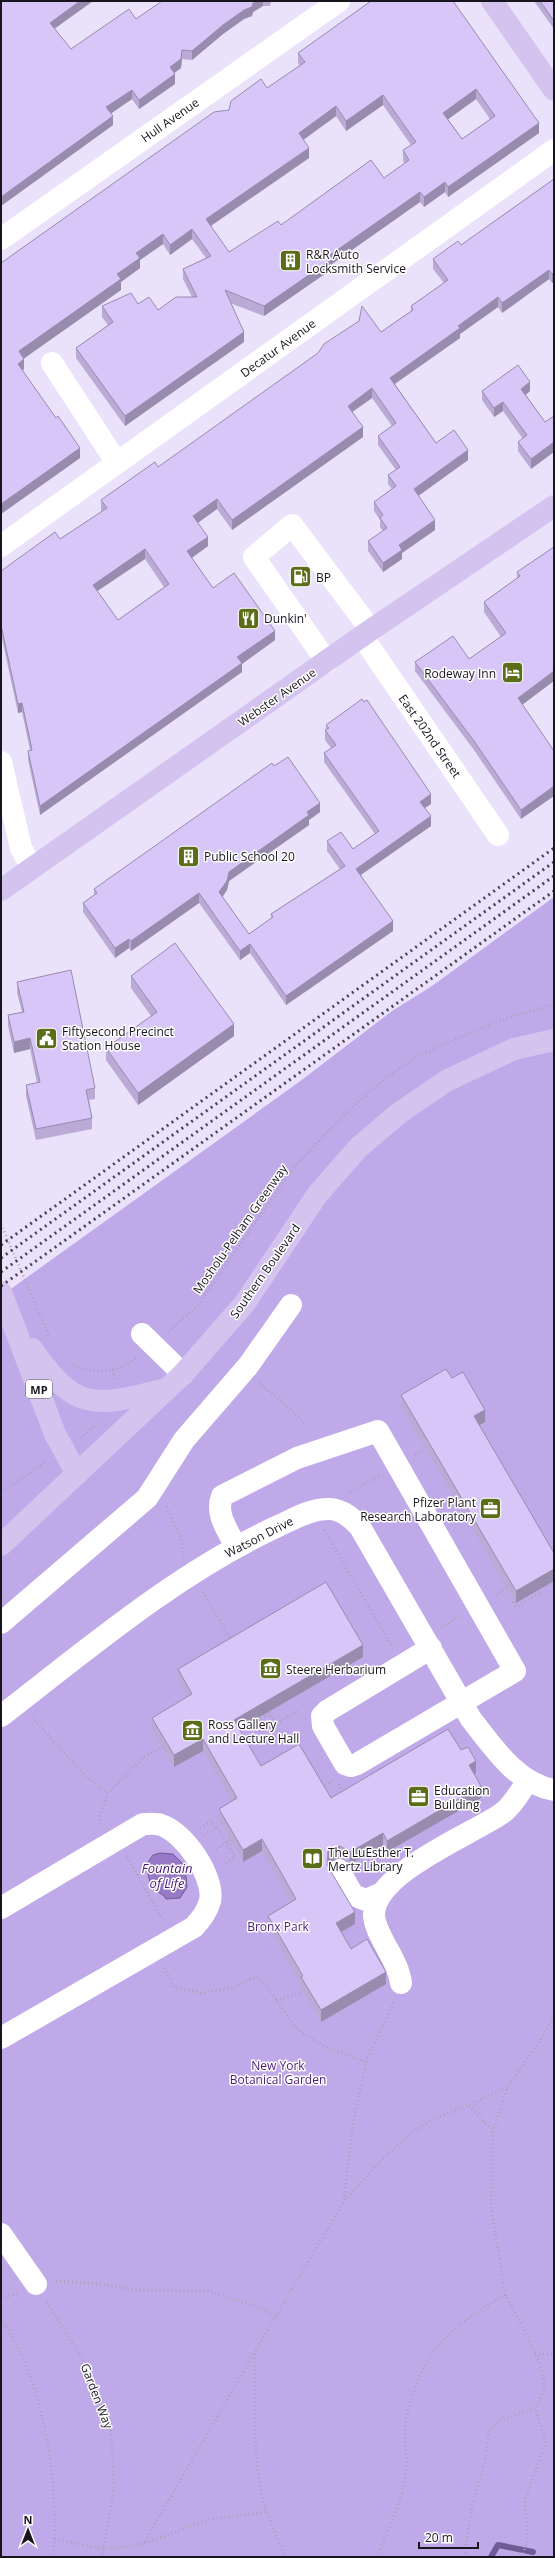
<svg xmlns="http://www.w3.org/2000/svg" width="555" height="2558" font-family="'Open Sans',sans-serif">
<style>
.green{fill:#c0a9e8}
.water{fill:#9779c7;stroke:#715b94}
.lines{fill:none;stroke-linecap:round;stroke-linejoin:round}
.stream{stroke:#715b94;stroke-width:6}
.path{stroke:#a8a2b6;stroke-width:2.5;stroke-dasharray:1 3;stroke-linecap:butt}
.minor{stroke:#fff;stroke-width:22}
.major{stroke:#d4c3ef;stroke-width:22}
.rail{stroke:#494451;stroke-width:3;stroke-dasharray:2 4;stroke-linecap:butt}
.wall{fill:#baaad5;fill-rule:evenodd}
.shaded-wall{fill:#978bae}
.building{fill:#d8c6f8;stroke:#978bae;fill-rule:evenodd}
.labels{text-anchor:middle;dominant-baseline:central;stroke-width:3;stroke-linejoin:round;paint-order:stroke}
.shield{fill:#fff;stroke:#5e5b62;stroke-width:1}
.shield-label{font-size:11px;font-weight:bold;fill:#19151e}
.street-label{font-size:12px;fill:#19151e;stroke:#fff}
.poi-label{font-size:12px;fill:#19151e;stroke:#fff;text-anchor:start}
.park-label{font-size:12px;fill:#4a1e7b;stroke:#fff}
.water-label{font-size:13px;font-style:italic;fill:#461976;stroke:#fff}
</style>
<rect width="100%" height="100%" fill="#eae2fb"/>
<path class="green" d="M554,897v1660h-553v-1261l298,-214 93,-71 40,-25z"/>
<path class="water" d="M160,1853l13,1 12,12 2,21 -7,11 -14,1 -2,-3 -13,-9 -5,-22 7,-10z"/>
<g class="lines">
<path class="stream" d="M491,2557l7,-12 35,7"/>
<path class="path" d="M1,1224l48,112
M168,1332l30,-27 97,-139 55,-57 34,-30 36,-24 75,-33 59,-18
M74,1365c20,10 44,7 62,-7
M113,1370l2,10
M259,1383l34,28 13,15
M81,1438l18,-17
M415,1455l10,-6
M350,1492l31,-17
M1,1493l46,-32
M166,1507l14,28 4,21
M324,1530l69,118
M203,1592l29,49
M496,1595l12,-8
M513,1602l3,5 24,-14
M441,1627l20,-12
M269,1712l7,12
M32,1717l51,57 25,19
M254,1724l16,-10
M255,1731l7,1 36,-21
M339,1784l5,10
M322,1788l12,-8
M101,1824l-2,-6 9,-25 36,-36 18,-10
M200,1828l11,-7 5,6
M204,1835l13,-8 18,30 -11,7
M371,1848l10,17
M216,1849l15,-10
M127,1857l36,63
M164,1968l10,19 27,6 30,-5 25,-11c17,11 25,33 38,48 17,18 49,29 72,37
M276,2000l27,-8
M469,2106l24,25
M344,2200l9,-76 13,-62 28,-60
M56,2281l44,3 36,6 72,1 51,16 17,9 68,-115 33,-36 30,-29 23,-15 77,-33 35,-50 12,-22
M505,2295c11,21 42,71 39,94 -1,7 -6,13 -9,19
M1,2299l17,-6
M47,2302l41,67 23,62 3,57 -12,69
M1,2320c43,58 59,166 52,237
M255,2354c1,44 -3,93 6,137 5,23 15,44 24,66
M535,2354h19
M55,2539c33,7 55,14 89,4l132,-227
M145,2543l66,-24 55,-7
M377,2557c11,-28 26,-56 29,-87 2,-13 -2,-26 -1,-39 0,-14 4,-26 9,-39 16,-50 47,-71 91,-97l-14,-89 2,-75 14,-43
M464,2557l8,-52 13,-43 4,-30 11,-12 35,-12 11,34 -21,58 3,39 -6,18"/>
<path class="minor" d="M1,239l338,-238
M52,363l65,100
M1,546l553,-396
M362,636l136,199
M327,662l-73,-105 38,-32 79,105
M1,762l20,86 11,20
M142,1334l41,40
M236,1547c-8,-17 -21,-32 -14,-51l75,-38 81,-27 137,240 -158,93 -6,2 -6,-2 -22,-38 -1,-10 5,-5 104,-63
M1,1623l146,-125 37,-58 64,-74 43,-61
M1,1716c88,-68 176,-143 277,-190 16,-7 34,-18 52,-17 13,1 22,9 30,18l111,192c22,28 46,65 83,71
M339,1870l14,25 13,5 16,-7
M1,1908l142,-84c5,0 13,-1 18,1 23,7 54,52 49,76 -3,11 -9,18 -16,26l-193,111
M401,1983c-3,-25 -26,-47 -27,-68 0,-42 96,-80 127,-101 11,-7 19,-23 27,-33
M1,2234l35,50"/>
<path class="major" d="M492,1l62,89
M1,890l361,-254 192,-130
M1,1292l54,142 22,40
M32,1349c45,65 64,57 134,40
M1,1545l182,-171 62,-71 72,-108 41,-47 40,-34 48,-33 68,-32 40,-9"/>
<path class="rail" d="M1,1245l553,-397
M1,1258l553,-396
M1,1272l553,-396
M1,1286l553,-395"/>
</g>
<path class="wall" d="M1,1h92l-39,27 17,21 65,-30 26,-18h109l-1,5h-7l-10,6 -1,4 -8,3 -21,15 -31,26 -10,-1 -1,9 -7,5 1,11 -36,25 -7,-10 -21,14 2,12 -112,81z
M371,1l168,132 -91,64 -3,-5 -21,15 -4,-5 -88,62v5l-68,47 -34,-13 14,39 -119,84 -49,-68v-10l32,-23 -6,-8v-11l36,-2 20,6 34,-13 -9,-18v-10l23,-11 -14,-19 -22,16 -7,-11 -23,16v8l-19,14v8l-97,68v11l-2,2 58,87 -79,56v-251l228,-153 38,-22 33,-22 -2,-3v-10zM476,99l14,20 -28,20 -14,-20zM383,105l28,40 -8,5v11l2,2 -21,15 -103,47 -52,27 -18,-26 98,-68 -6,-18 33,-24 10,15z
M534,1h20v28z
M554,179l-2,104 -3,-4 -47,34 -4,-6 -38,27v4l-65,46 41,59 32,17 -50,36 17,34 -33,23v6l-19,13 -15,-21v-10l15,-10 -3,-4v-7l-6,-9v-9l18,-13 -4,-5v-9l8,-5 -18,-25v-9l14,-10 -20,-28 -20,14 11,25 -131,93 -15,-21 -19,14 10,23 -16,12 21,30 62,52 -33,24v8l-202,143 -12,-55v-9l2,-1 -8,-38 -4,1 -17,-79v-63l59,-32 42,-27 -1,-2v-10l57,-33 223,-135 30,-21v-5l33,-23 -11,-14v-10l28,-14zM145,559l19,28 -46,33 -21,-29z
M482,391h48l-4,4 19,27 -14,47 -13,-18v-9l5,-3 -20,-28 -9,6 -12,-17z
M554,547l-32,157 -1,115 -47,-69 -59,-79v-9l54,-3 32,-22 -17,-25v-10l33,-24v-6z
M326,725l105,79 -6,4 6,18 -70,49 32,56 -107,74 -36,-52 -10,7 -41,-57 -68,48 -2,-3 -14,10 -32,-46v-9l11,-8v-6l180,-123 46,46 -11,8v5l-80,56 -2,9 -5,7 27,37 22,-16v-4l69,-45 -13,-18v-10l26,8 22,-15 -51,-72v-9l7,-5 -6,-8v-10l1,-1z
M131,976l103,60 -96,69 -32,-45v-12l45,-32 -20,-28z
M17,982l78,106v11l-6,1 3,18v11l-56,11 -10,-44v-11l11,-2 -7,-34 -16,4 -6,-27v-11l14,-3 -5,-19z
M452,1378l33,44 -6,3 75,128v28l-38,22 -115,-196v-12z
M363,1657l-123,72 21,37 70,32 130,-48 15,23 -2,1 7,24 -94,54 -4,-7 -33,19 -10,-6 -12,5v4l27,57 -14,8 10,17 35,35 -65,38 -20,-33v-4l-33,-58v-11l23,-14 -29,-51 -19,11 -24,-42v-11l13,-8 -29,-50 -29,16 -22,-37v-12l35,-21 -9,-16v-12z"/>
<path class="shaded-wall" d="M80,1h13l-43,31v-9z
M257,1h6v5l-10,6 -1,4 -8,3 -21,15 -31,26v-9l31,-26z
M182,50v9l-1,9 -11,8v-9z
M175,74v10l-36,25v-9z
M476,89v10l-33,24v-10z
M132,90v9l-26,18v-10z
M383,95v10l-37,26v-10z
M336,106v10l-37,27v-10z
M113,116v9l-112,81v-9z
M539,123v10l-91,64v-10z
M309,148v10l-103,71v-10z
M445,182v10l-21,15v-10z
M420,192v10l-88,62v5l-68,47v-10l66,-51z
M192,229v10l-22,16v-10z
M163,234v10l-23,16v8l-19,14v8l-102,72v-11l98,-77 19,-21z
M549,270v9l-47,34v-10z
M554,272v10l-2,1v-9z
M498,297v10l-38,27v4l-70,49v-9l68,-52z
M244,332v10l-119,84v-10z
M24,359v10l-6,5v-10z
M530,382v9l-9,7v-9z
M372,388v10l-24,17v-9z
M503,402v9l-9,6v-9z
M363,427v10l-131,93v-10z
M554,442v10l-23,17v-10z
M80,448v10l-79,56v-10z
M468,450v10l-54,39v-10z
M217,499v10l-24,17v-10z
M435,520v10l-33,23v6l-19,13v-9l16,-18z
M208,537v9l-21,15v-10z
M145,549v10l-52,35v-9z
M275,631v9l-33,24v8l-202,143v-9l197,-149z
M554,671v10l-36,27v-10z
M22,703v9l-4,1v-9z
M554,786v10l-33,23v-9z
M431,794v10l-11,7v-9z
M320,803v9l-11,8v5l-80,56 -2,9 -8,12v-10l10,-20 78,-60z
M431,816v10l-75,52v-9z
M199,893v10l-68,48v-10z
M393,921v10l-107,74v-9z
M129,939v9l-14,10v-10z
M250,944v9l-10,7v-9z
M234,1024v12l-96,69v-12z
M30,1038v11l-16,4v-11z
M485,1410v12l-11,6v-12z
M554,1569v12l-38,22v-12z
M363,1645v12l-129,75v-12z
M203,1739v12l-29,16v-12z
M476,1761v12l-7,4v-12z
M481,1786v12l-94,54v-11z
M383,1833v12l-33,19v-12z
M262,1839v12l-19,11v-12z
M340,1846v12l-12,5 -1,14v-12l1,-14z
M355,1912v12l-19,11v-12z
M386,1972v12l-65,38v-12z"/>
<path class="building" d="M1,1h79l-30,22 21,26 58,-40 7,10 26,-18h95l-4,2 -1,4 -8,3 -21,15 -31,26 -10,-1 -1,9 -11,8 5,7 -36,26 -7,-10 -26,17 7,9 -112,81z
M371,1h82l86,122 -91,64 -3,-5 -21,15 -4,-5 -90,63 2,4 -68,47 -39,-16 19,42 -119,84 -49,-68 37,-26 -11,-16 29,-13 7,11 11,-7 9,13 18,-13h21l-14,-28 28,-13 -19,-27 -22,16 -7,-11 -27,19 4,5 -23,16 4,5 -102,72 5,8 -6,5 38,54 2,-2 22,32 -79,56v-241l213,-151 15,-2 2,-9 30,-22 6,9 38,-26 -7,-9zM476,89l19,27 -33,23 -19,-26zM383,95l33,47 -13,8 6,10 -25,18 -13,-18 -90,65 -3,-4 -49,31 -23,-33 103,-71 -10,-15 37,-27 10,15z
M540,1h14v20z
M554,179v93l-2,2 -3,-4 -47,33 -4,-6 -40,29 2,2 -70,50 46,65 18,-13 14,20 -54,39 21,31 -36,25 3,5 -19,13 -15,-22 19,-13 -7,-10 3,-3 -9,-13 22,-16 -8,-11 12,-8 -22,-31 18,-13 -24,-35 -24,18 15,21 -131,93 -15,-21 -24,17 15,21 -21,14 26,37 21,-15 41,58 -38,26 5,6 -202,143 -12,-55 4,-1 -10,-47 -4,1 -17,-79v-54l54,-39 5,7 47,-31 -6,-8 54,-38 3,5 160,-114 6,-9 35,-23 3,-15 19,26 32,-22 -2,-4 37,-26 -15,-21 25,-18 3,4zM145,549l24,35 -51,36 -25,-35z
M518,365l12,17 -9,7 24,33 9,-6v26l-23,17 -13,-17 9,-7 -24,-33 -9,6 -12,-17z
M554,547v124l-36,27 36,53v35l-33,24 -47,-69 -59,-79 38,-26 16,23 37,-26 -22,-31 36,-26 -3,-4z
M362,699l2,3 3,-2 64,94 -11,8 11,14 -75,53 37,52 -107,75 -36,-52 -10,7 -41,-58 -68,48 -2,-2 -14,9 -32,-45 14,-10 -3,-4 178,-126 2,3 14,-9 32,46 -13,9 2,3 -80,57 -2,9 -8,11 30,42 24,-17 -2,-3 74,-48 -18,-25 14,-9 12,17 26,-18 -55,-78 12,-8 -11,-15 4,-2 -3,-3z
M175,943l59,81 -96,69 -32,-45 51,-36 -26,-36z
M71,970l24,118 -9,2 6,28 -56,11 -10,-44 14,-3 -10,-44 -16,4 -6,-27 16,-3 -7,-30z
M446,1369l6,9 11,-6 22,38 -11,6 80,137v16l-38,22 -115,-196z
M326,1582l37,63 -129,75 27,46 38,-22 32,54 117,-69 13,21 7,-3 8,14 -7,4 12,21 -94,55 -4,-8 -33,19 -10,-6 -12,5 -1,14 28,47 -19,11 15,26 16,-10 19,33 -65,38 -20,-33 2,-1 -35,-60 28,-17 -34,-60 -19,11 -24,-41 18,-11 -34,-59 -29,16 -22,-37 40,-24 -14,-25z"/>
<defs>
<symbol id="building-square" viewBox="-11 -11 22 22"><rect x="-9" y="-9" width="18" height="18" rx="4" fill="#5c6d1a" stroke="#fff"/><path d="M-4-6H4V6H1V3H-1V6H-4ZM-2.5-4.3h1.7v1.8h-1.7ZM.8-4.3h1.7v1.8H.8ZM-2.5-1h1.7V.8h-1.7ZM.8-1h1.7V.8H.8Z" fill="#fff"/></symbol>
<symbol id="fuel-square" viewBox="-11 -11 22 22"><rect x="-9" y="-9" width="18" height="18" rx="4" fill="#5c6d1a" stroke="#fff"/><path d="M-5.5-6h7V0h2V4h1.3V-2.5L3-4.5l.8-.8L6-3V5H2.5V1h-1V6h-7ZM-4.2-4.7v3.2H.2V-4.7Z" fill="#fff"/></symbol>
<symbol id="restaurant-square" viewBox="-11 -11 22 22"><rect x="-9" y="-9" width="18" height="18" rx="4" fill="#5c6d1a" stroke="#fff"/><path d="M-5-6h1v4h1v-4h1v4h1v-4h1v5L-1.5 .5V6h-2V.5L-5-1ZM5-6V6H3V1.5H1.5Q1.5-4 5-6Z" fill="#fff"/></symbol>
<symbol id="hotel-square" viewBox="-11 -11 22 22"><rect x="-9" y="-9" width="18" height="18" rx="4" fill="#5c6d1a" stroke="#fff"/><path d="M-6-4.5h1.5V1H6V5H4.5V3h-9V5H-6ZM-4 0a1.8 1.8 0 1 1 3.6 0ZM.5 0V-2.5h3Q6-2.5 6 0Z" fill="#fff"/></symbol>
<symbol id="civic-square" viewBox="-11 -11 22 22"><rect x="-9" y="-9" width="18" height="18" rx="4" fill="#5c6d1a" stroke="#fff"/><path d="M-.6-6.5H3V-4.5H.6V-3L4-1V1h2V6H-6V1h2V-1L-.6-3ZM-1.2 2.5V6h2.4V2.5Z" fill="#fff"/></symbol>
<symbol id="office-square" viewBox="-11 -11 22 22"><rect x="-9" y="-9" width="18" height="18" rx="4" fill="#5c6d1a" stroke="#fff"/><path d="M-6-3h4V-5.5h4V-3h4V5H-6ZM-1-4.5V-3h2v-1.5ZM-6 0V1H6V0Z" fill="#fff"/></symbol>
<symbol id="museum-square" viewBox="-11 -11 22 22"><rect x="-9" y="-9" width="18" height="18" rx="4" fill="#5c6d1a" stroke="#fff"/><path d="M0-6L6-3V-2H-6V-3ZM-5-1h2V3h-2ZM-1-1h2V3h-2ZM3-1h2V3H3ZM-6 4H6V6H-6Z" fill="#fff"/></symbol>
<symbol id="library-square" viewBox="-11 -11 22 22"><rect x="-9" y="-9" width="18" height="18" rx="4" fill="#5c6d1a" stroke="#fff"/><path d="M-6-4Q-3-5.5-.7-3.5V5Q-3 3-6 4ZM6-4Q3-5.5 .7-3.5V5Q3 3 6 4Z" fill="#fff"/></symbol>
</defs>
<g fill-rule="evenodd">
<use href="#building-square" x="278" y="248" width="25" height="25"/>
<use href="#fuel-square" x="288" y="564" width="25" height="25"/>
<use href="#restaurant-square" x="236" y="606" width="25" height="25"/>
<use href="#hotel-square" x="500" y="660" width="25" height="25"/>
<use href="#building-square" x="176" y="844" width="25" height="25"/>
<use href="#civic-square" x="34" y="1026" width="25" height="25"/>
<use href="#office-square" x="478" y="1496" width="25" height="25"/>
<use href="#museum-square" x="258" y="1656" width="25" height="25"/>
<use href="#museum-square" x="180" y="1718" width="25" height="25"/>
<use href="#office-square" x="406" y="1784" width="25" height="25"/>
<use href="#library-square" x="300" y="1846" width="25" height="25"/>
</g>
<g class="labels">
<rect class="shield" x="26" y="1380" width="26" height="18" rx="3"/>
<g class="shield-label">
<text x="39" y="1389">MP</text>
</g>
<g class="street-label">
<text transform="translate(170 120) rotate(-35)">Hull Avenue</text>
<text transform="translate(278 348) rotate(-36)">Decatur Avenue</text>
<text transform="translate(277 697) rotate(-35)">Webster Avenue</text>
<text transform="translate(430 736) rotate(55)">East 202nd Street</text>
<text transform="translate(240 1229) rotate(-55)">Mosholu-Pelham Greenway</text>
<text transform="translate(265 1271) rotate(-55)">Southern Boulevard</text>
<text transform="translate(259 1537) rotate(-27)">Watson Drive</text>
<text transform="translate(97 2396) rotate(69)">Garden Way</text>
</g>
<g class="poi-label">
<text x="306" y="254">R&amp;R Auto<tspan x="306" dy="14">Locksmith Service</tspan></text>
<text x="316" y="577">BP</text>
<text x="264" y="618">Dunkin'</text>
<text x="496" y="673" text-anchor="end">Rodeway Inn</text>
<text x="204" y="856">Public School 20</text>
<text x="62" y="1031">Fiftysecond Precinct<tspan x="62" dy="14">Station House</tspan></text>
<text x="476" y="1502" text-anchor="end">Pfizer Plant<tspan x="476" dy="14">Research Laboratory</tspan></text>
<text x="286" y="1669">Steere Herbarium</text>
<text x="208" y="1724">Ross Gallery<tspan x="208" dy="14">and Lecture Hall</tspan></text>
<text x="434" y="1790">Education<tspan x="434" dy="14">Building</tspan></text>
<text x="328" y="1852">The LuEsther T.<tspan x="328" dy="14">Mertz Library</tspan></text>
</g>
<g class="park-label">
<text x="278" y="1926">Bronx Park</text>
<text x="278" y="2065">New York<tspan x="278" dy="14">Botanical Garden</tspan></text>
</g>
<g class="water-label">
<text x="167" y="1868">Fountain<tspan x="167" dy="15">of Life</tspan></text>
</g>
</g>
<rect width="555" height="2558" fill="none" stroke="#19151e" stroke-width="4"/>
<g transform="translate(28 2530)" stroke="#ffffff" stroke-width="3" paint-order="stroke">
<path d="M0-3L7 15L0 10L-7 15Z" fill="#19151e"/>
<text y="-6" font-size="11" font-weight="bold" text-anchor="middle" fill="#19151e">N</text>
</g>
<path d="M419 2542v6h59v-6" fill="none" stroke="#19151e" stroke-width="2"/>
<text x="425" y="2542" font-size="12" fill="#19151e" stroke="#ffffff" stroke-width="3" paint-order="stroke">20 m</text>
</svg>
